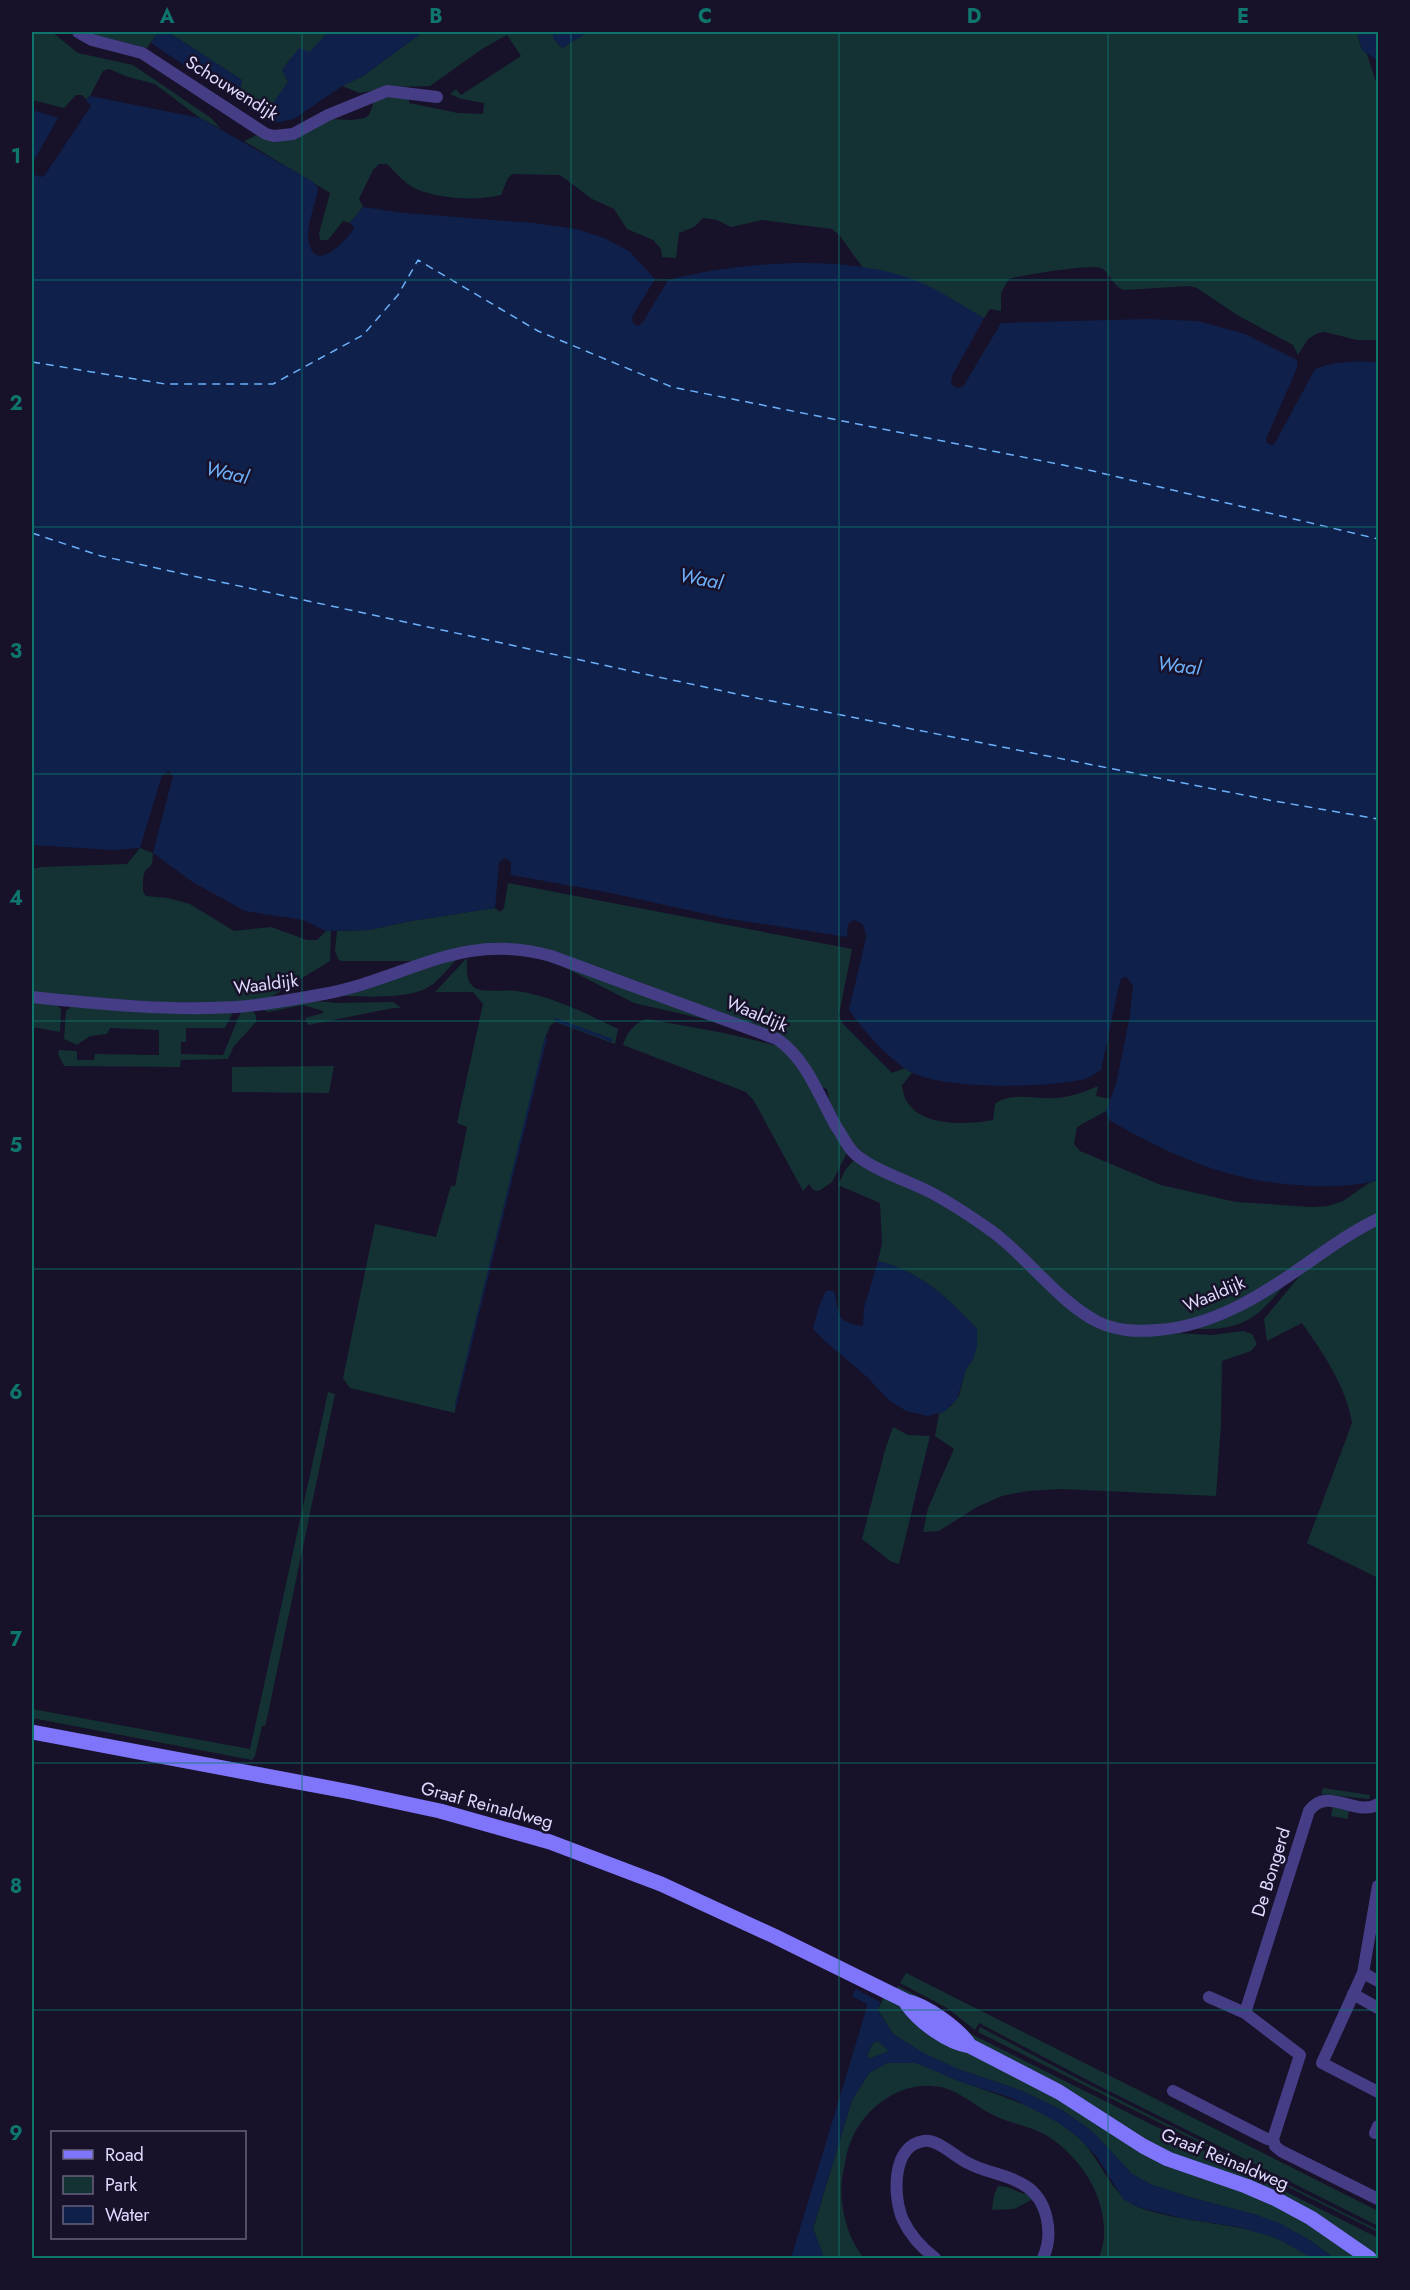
<svg xmlns="http://www.w3.org/2000/svg" width="1410" height="2290" font-family="Jost,sans-serif">
<style>
.green{fill:#143233}
.water{fill:#0f214b;fill-rule:evenodd}
.lines{fill:none;stroke-linecap:round;stroke-linejoin:round}
.stream{stroke:#0f214b;stroke-width:3}
.ferry{stroke:#6cb0fa;stroke-width:1.5;stroke-dasharray:8 6;stroke-linecap:butt}
.street{stroke:#453e86;stroke-width:12}
.secondary{stroke:#7f75fb;stroke-width:15}
.grid{fill:none;stroke:#0f766e;stroke-width:1.5;stroke-opacity:0.55}
.labels{text-anchor:middle;dominant-baseline:central;stroke-width:5;stroke-linejoin:round;paint-order:stroke}
.street-label{font-size:18px;fill:#e0dafe;stroke:#171129}
.water-label{font-size:20px;font-style:italic;fill:#6cb0fa;stroke:#171129}
.neatline{fill:none;stroke:#0f766e;stroke-width:2}
.grid-label{font-size:20px;text-anchor:middle;font-weight:bold;fill:#0f766e}
</style>
<rect width="100%" height="100%" fill="#171129"/>
<path class="green" d="M32,32h20l26,21 55,12 78,53 10,11 -21,-11 -45,-34 -27,-7 -19,-8 -6,2 -13,25 -4,3 -4,-4h-6l-12,13 -32,-8z
M83,32h75l-11,16z
M168,32h160l-18,20 -19,6 -9,12 6,12 -19,28 -29,-21 2,-9z
M423,32h130v6l9,10 26,-16h769l4,16 6,6 11,34v252h-21l-32,-8 -7,1 -10,6 -10,16 -5,-10 -56,-30 -40,-27 -7,-2 -66,4c-12,-4 -13,-17 -23,-22 -10,-4 -80,7 -92,11l-8,14v18l-11,-2 -6,9c-41,-23 -73,-44 -121,-50l-23,-32 -8,-7 -70,-9 -31,7 -14,-7 -14,-2 -9,9 -15,6 -3,25 -14,-1 -1,-8 -8,-9 -26,-11 -13,-20 -22,-10 -32,-24 -48,-1 -4,4 -7,17c-25,6 -61,4 -85,-6 -11,-5 -20,-16 -29,-25h-8l-6,6 -14,29 4,8 -13,16 -7,-2 -15,19h-8l-1,-7 11,-40 -86,-52 15,-7 7,5 66,-20 19,1 14,-2 4,-3 6,-16 11,-4 23,1v7l49,10 25,1 1,-11 -23,-4 -11,-5 6,-5 5,6 60,-39 -14,-21 -25,14 -52,37 -39,1 -31,6 -18,-7 21,-10z
M140,848l13,5 -1,11 -7,7 -2,8v13l3,4 22,2 22,6 44,27 37,-4 36,13h10l9,-9h5l-1,30 -59,36 -38,6 -75,-1 -126,-9v-124l10,-2 85,-3z
M508,883l344,66 -13,66 3,8 50,50 13,-5 7,5 -10,12c3,42 59,41 91,35l2,-16c16,-13 43,-4 61,-6 15,-1 28,-6 42,-12l-2,10 14,3 -4,12 -29,16 -3,17 6,7 81,34 75,17 76,5 16,-1 15,-5 26,-18 9,-3v36l-102,64 -69,36 -61,12 -40,-6 -26,-16 -80,-72 -127,-73 -21,-17 -22,-40 -3,-15 -9,-3 -21,-36 -257,-101 -122,12h-77l-3,-2 -3,-8 2,-20 32,-1 42,-9 84,-13 5,4 4,-4z
M467,958c0,10 -2,23 8,30 7,5 32,1 42,3 35,5 70,23 101,38l-3,15 -60,-22 -5,4 -5,12 -90,367v8l-105,-25 -7,-10 32,-154 61,13 15,-51h4l12,-59 -10,-4 26,-119 -10,-12h-38z
M457,959c-9,9 -19,23 -30,29 -23,12 -67,8 -93,8z
M554,962l159,59 -79,-18z
M32,1000l23,3 6,6 -1,23 -28,-5z
M305,1000l31,3 57,-1 8,6h-8l-85,17 -3,-7 18,-5v-2l-20,-6 -35,7 -6,-3z
M72,1006l159,6 1,2 -7,14h-39v14h-5v12l42,1 19,-46c8,0 16,2 14,13l-22,24 -6,13 -47,1 -1,7 -116,-1 -6,-12 1,-4 18,1v9h17l1,-6 64,1v-25l-49,-2 -3,6 -17,2 -13,9 -13,-6 2,-28z
M647,1019l77,14 50,12 3,-1 15,12 56,95 -16,31 -13,9 -6,-1 -4,-6 -6,7 -49,-90 -8,-9 -123,-47c4,-13 11,-22 24,-26z
M334,1066l-5,27 -97,-1v-25z
M853,1161h3l59,28 63,37 103,91 93,16 38,2 31,-4 9,3 5,10 -6,7 -29,10 -1,63 -5,72 -156,-7 -33,2 -25,5 -25,11 -38,24 -16,1 5,-24 26,-59 -19,-13 4,-22 12,-8 8,-10 7,-28 7,-8 4,-31c-28,-31 -58,-58 -99,-68l4,-18 -2,-40 -42,-18 8,-16z
M1378,1223v355l-71,-35 45,-120c-6,-37 -29,-70 -50,-100l-35,18 -3,-22 33,-40 9,-10z
M1286,1283c-31,38 -44,47 -93,46z
M328,1392l7,2 -3,14 -64,306 -3,12h-3l-7,30 -3,4 -220,-42v-9l218,40z
M893,1427l15,8 22,1 -31,128 -9,-3 -28,-22 23,-89z
M1323,1788l47,7 -1,4 -48,-5z
M1333,1805l16,4 -1,10 -17,-3z
M906,1973l472,238v15l-283,-142 -116,-61 -4,7 -28,-22 -47,-25z
M898,1986l37,19 38,30 405,203v20l-68,-46 -145,-60 -189,-108 -80,-53z
M884,1996l165,96 43,27 186,86 61,39 16,14h-21l-26,-19 -51,-24 -61,-16 -44,-14 -20,-11 -40,-43 -30,-21 -42,-20 -62,-21 -33,-15 -32,-20 -15,-24z
M980,2027l102,54 296,149v2l-400,-200z
M878,2041l11,10 -20,8 -2,-3 6,-13z
M887,2063c9,0 19,-1 28,0 11,2 30,13 42,17 42,16 88,27 123,59 20,19 32,58 58,68 57,21 125,12 174,51h-213c2,-7 5,-15 5,-22 2,-40 -23,-78 -55,-99 -16,-11 -39,-13 -56,-22 -20,-10 -37,-28 -61,-29 -35,-3 -69,24 -81,55 -4,8 -5,18 -7,27 -7,29 1,68 20,90h-40l-11,-29 39,-129 17,-27z
M998,2186l9,1 17,7 3,-1 6,6 -19,10 -22,1 2,-15z"/>
<path class="water" d="M158,32h10l74,48 -2,9 29,20 19,-27 -6,-12 17,-22 11,4 18,-20h95l-60,44 -21,10 -48,33 -20,4 -6,-2 -117,-78z
M553,32h35l-26,16 -9,-10z
M1357,32h21v29l-16,-11z
M90,96l110,22 112,63 6,7c-2,15 -9,30 -10,45 0,6 1,13 4,18 11,15 32,-10 40,-19l2,-4 -4,-5 13,-16 42,6 129,10 42,6 28,9 25,13 26,28 -23,38 1,6 5,3 5,-4 25,-42c73,-18 176,-27 247,0 25,10 46,25 69,38l-32,58 -1,8 6,4 6,-1 38,-64 145,-4 52,2 47,13 52,26v8l-31,71 1,4 5,2 3,-2 40,-74c20,-8 42,-8 63,-7v818c-20,6 -43,6 -64,6 -81,-3 -135,-26 -205,-66l-3,-9 10,-27 14,-68 3,-31 -7,-8 -4,1 -2,3 -19,89c-5,3 -11,7 -16,9 -37,9 -141,11 -174,-7 -21,-11 -48,-42 -62,-62l17,-72c-1,-11 -2,-15 -12,-18l-6,4 -1,13 -123,-19 -118,-26 -95,-17v-13l-6,-4 -6,4 -4,46 -84,13 -42,9 -43,1 -23,-11 -58,-9 -54,-30 -38,-28 20,-77 -4,-5 -7,4 -22,73 -27,2 -81,-5v-671l9,3 4,-2 46,-69 -5,-6z
M32,110l26,8 -26,46z
M545,1037l2,1 -92,373v-6z
M878,1261c41,10 71,37 99,68v18l-4,13 -7,9 -9,30 -13,13 -16,4 -22,-5 -16,-10 -24,-25 -41,-35 -12,-12 6,-23 7,-15h7l2,3c4,22 2,28 28,32l1,-18z
M856,1989l24,13 -2,9 15,23 32,20 33,15 62,21 42,20 30,21 40,43 20,11 44,14 61,16 22,8 29,16 26,19h-22l-36,-20 -38,-11 -57,-9 -43,-11 -15,-8 -26,-42 -18,-19 -20,-15 -47,-25 -51,-16 -45,-19h-29l-18,10 -17,27 -39,128 11,30h-33l76,-251v-3l-15,-8zM878,2041l11,10 -20,8 -2,-4 6,-12z"/>
<g class="lines">
<path class="stream" d="M556,1020l55,20"/>
<path class="ferry" d="M32,362l133,22h108l90,-49 35,-40 20,-35 120,71 134,56 421,84 285,68
M32,533l69,23 645,140 528,105 104,18"/>
<path class="street" d="M78,32l14,8 50,13 124,81 8,2 19,-2 35,-19 59,-24 50,6
M32,997c67,7 136,14 204,10 27,-2 55,-7 82,-12 86,-14 141,-65 233,-39l226,83c30,20 42,58 60,89 6,8 10,19 18,26 20,17 49,25 73,37 23,12 44,26 65,41 36,27 63,67 103,89 20,10 40,11 62,9 56,-4 106,-36 151,-68 23,-16 44,-31 69,-43
M1378,1886l-15,87 -41,90 56,29
M1363,1973l15,8
M1353,1994l25,14
M1209,1997l36,16 55,42 -27,84 2,7 6,5 97,48
M1245,2013l64,-202c18,-26 48,7 69,-7
M1173,2091l94,48h6
M1375,2133l3,-7
M935,2258c-13,-10 -25,-23 -32,-38 -10,-22 -12,-75 21,-79 14,-2 31,16 44,22 18,10 39,11 56,22 24,14 30,49 19,73"/>
<path class="secondary" d="M32,1732l319,60 89,19 110,31 111,42 113,52 132,65c20,4 53,28 64,45
M907,2004c13,18 41,39 63,42l89,46 84,54 25,13 78,27 28,12 37,20 58,40"/>
</g>
<path class="grid" d="M302,32v2226M571,32v2226M839,32v2226M1108,32v2226M32,280h1346M32,527h1346M32,774h1346M32,1021h1346M32,1269h1346M32,1516h1346M32,1763h1346M32,2010h1346"/>
<g class="labels">
<g class="street-label">
<text transform="translate(232 88) rotate(32)">Schouwendijk</text>
<text transform="translate(266 984) rotate(-7)">Waaldijk</text>
<text transform="translate(757 1014) rotate(23)">Waaldijk</text>
<text transform="translate(1214 1294) rotate(-23)">Waaldijk</text>
<text transform="translate(487 1805) rotate(15)">Graaf Reinaldweg</text>
<text transform="translate(1271 1872) rotate(-73)">De Bongerd</text>
<text transform="translate(1225 2159) rotate(22)">Graaf Reinaldweg</text>
</g>
<g class="water-label">
<text transform="translate(227 473) rotate(13)">Waal</text>
<text transform="translate(701 579) rotate(11)">Waal</text>
<text transform="translate(1179 666) rotate(7)">Waal</text>
</g>
</g>
<rect width="1410" height="2290" fill="none" stroke="#171129" stroke-width="66"/>
<rect x="51" y="2131" width="195" height="108" fill="#171129" stroke="#67617e" stroke-width="1.5"/>
<rect x="63" y="2150" width="30" height="9" fill="#7f75fb" stroke="#67617e" stroke-width="1.5"/>
<text x="105" y="2161" font-size="18" fill="#e0dafe">Road</text>
<rect x="63" y="2176" width="30" height="18" fill="#143233" stroke="#67617e" stroke-width="1.5"/>
<text x="105" y="2191" font-size="18" fill="#e0dafe">Park</text>
<rect x="63" y="2206" width="30" height="18" fill="#0f214b" stroke="#67617e" stroke-width="1.5"/>
<text x="105" y="2221" font-size="18" fill="#e0dafe">Water</text>
<rect x="33" y="33" width="1344" height="2224" class="neatline"/>
<g class="grid-label">
<text x="167" y="23">A</text>
<text x="436" y="23">B</text>
<text x="705" y="23">C</text>
<text x="974" y="23">D</text>
<text x="1243" y="23">E</text>
<text x="16" y="163">1</text>
<text x="16" y="410">2</text>
<text x="16" y="658">3</text>
<text x="16" y="905">4</text>
<text x="16" y="1152">5</text>
<text x="16" y="1399">6</text>
<text x="16" y="1646">7</text>
<text x="16" y="1893">8</text>
<text x="16" y="2140">9</text>
</g>
</svg>
